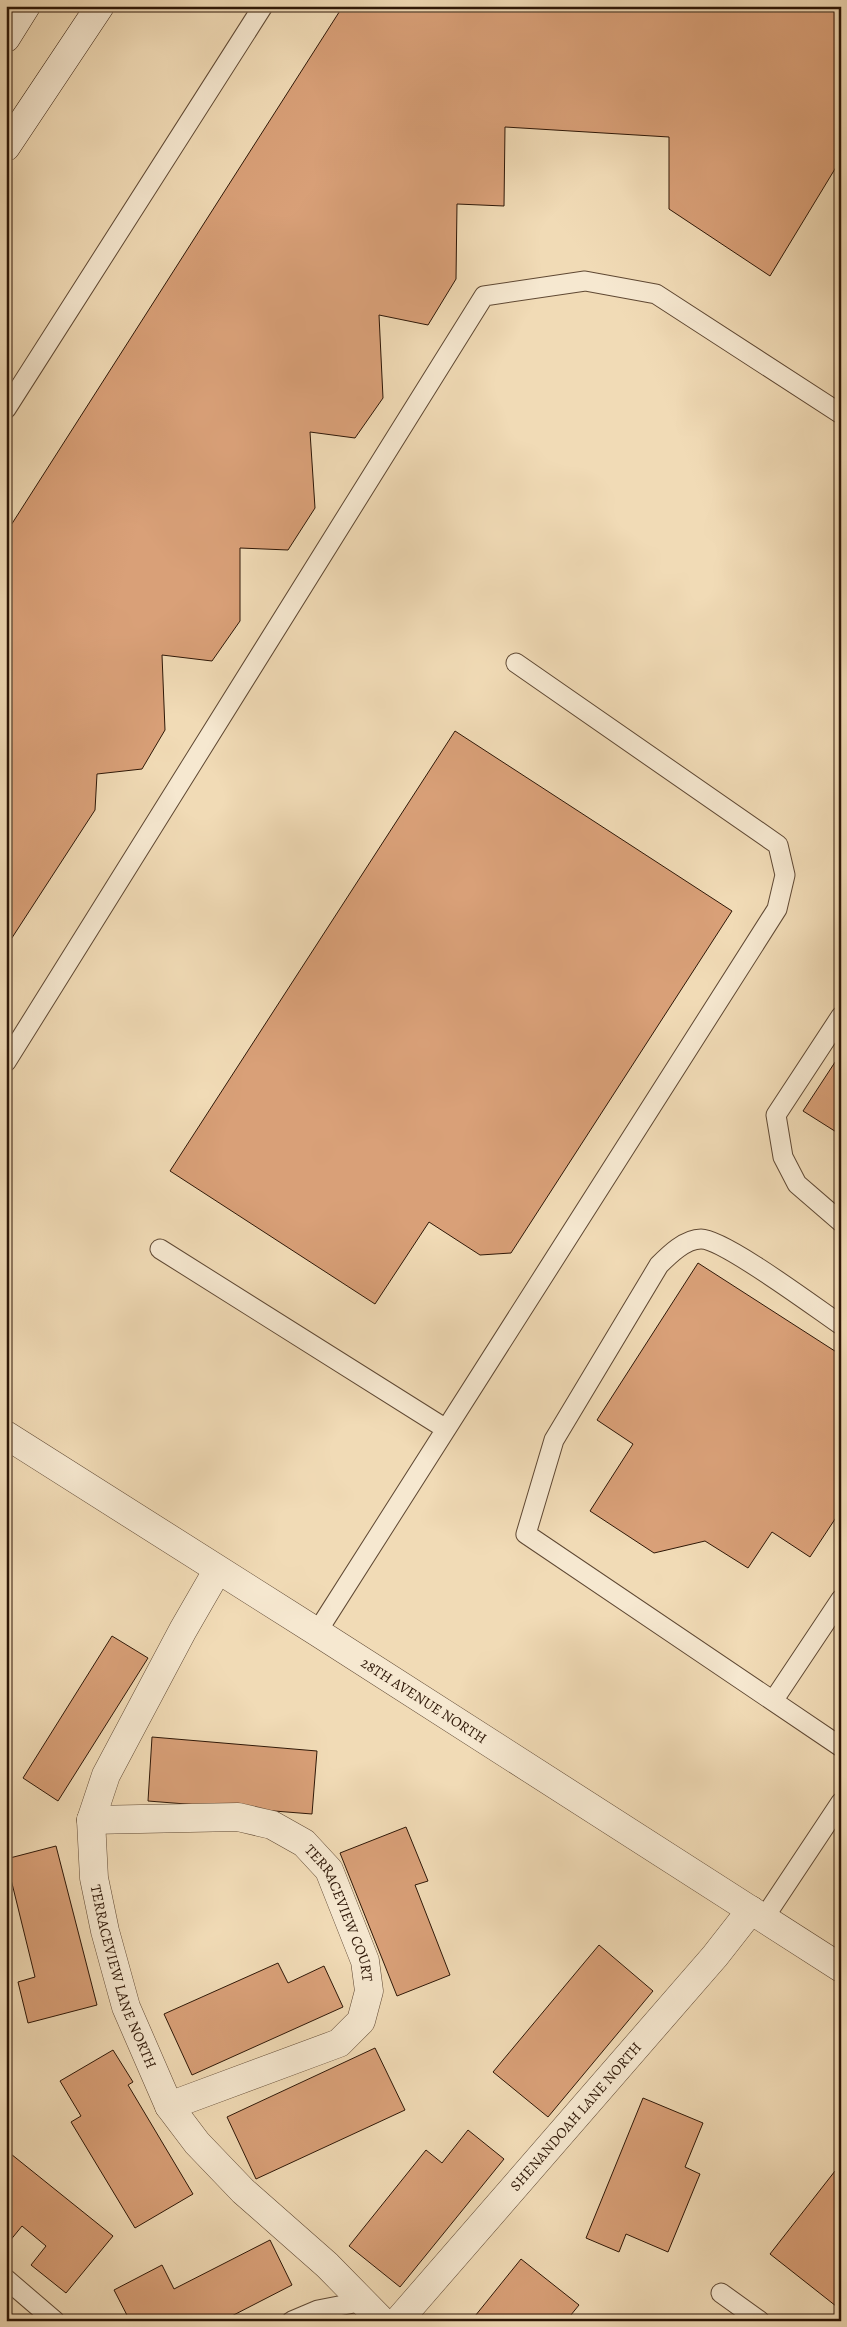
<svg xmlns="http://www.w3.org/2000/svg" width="847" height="2327" font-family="Alegreya,serif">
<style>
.building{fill:#d9a078;stroke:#2e1707}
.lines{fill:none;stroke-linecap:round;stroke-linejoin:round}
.service-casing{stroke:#5f4833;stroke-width:21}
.minor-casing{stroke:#5f4833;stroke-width:29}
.secondary-casing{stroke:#2e1707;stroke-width:29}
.service{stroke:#f6e8d0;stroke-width:19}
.minor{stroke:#f6e8d0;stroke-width:28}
.secondary{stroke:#f6e8d0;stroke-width:28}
.labels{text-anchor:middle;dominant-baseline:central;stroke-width:5;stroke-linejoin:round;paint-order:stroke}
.street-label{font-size:15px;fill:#2e1707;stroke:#f6e8d0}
</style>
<rect width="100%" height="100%" fill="#f1dbb6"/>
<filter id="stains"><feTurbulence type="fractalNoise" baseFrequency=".004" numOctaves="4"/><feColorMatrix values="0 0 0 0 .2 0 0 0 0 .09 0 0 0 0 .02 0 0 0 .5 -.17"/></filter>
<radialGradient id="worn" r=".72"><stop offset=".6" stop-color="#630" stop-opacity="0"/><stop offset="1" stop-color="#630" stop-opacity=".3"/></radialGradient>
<path class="building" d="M343,6h498v153l-71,117 -101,-67v-72l-164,-10 -1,79 -47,-2 -1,75 -28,46 -49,-10 4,83 -28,40 -45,-6 5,76 -27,42 -48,-2v73l-28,40 -50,-6 3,75 -23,39 -45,5 -2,36 -89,137v-414z
M455,731l277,180 -221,342 -31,2 -51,-33 -54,82 -205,-133z
M841,1053v82l-38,-24z
M698,1263l143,92v155l-31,47 -38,-25 -24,36 -43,-27 -51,12 -64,-42 43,-67 -36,-24z
M112,1636l36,22 -90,143 -35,-23z
M152,1737l165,14 -5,63 -164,-13z
M406,1827l22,54 -13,4 35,90 -53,21 -57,-143z
M56,1846l41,159 -69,18 -10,-41 17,-5 -29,-118z
M599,1945l54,46 -105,126 -55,-45z
M278,1963l10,20 36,-17 19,41 -151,68 -28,-61z
M375,2048l30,62 -149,69 -29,-62z
M113,2050l20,32 -5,3 65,109 -58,34 -64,-106 10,-6 -21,-35z
M643,2098l60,25 -18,44 15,7 -32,78 -42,-18 -7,18 -33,-14z
M468,2130l36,29 -104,128 -51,-41 77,-96 16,13z
M6,2150l107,86 -47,57 -35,-28 15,-19 -24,-20 -13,16 -3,-2z
M835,2171l6,5v134l-71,-56z
M270,2240l22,45 -70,36h-92l-16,-31 48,-25 12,24z
M521,2259l58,46 -13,16h-95z"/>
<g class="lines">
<defs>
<path id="service" d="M6,409l257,-403
M841,1016l-65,99 7,42 14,27 44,38
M6,1062l478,-766 101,-15 71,13 185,120
M160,1249l286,180
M841,1325c-25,-17 -117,-86 -140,-86 -16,0 -32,16 -42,26l-105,175 -28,94 315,213
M317,1632l460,-723 8,-34 -7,-30 -262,-182
M773,1701l68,-102
M764,1918l77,-116
M6,2279l49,42
M721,2293l39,28
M292,2321l26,-11 46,-9"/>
<g id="minor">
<path id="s1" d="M6,1435l311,197 524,336"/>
<path id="s2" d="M217,1571l-34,59 -77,145 -15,45 3,58 11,53 21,76 43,99 28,37 46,48 84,74 55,56"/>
<path id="s3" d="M91,1820l147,-3 34,8 32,18 25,27 36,91 4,30 -8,30 -22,22 -170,63"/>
<path id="s4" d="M398,2321l317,-365 36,-46"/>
</g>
<path id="secondary" d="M6,38l20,-32
M6,147l94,-141"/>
</defs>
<use href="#service" class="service-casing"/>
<use href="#minor" class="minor-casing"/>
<use href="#secondary" class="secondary-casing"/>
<use href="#service" class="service"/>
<use href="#minor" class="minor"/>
<use href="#secondary" class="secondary"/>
</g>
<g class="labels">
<g class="street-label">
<text stroke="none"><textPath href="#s1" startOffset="495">28TH AVENUE NORTH</textPath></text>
<text stroke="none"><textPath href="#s3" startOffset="299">TERRACEVIEW COURT</textPath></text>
<text stroke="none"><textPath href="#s2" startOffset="441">TERRACEVIEW LANE NORTH</textPath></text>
<text stroke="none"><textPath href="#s4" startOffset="271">SHENANDOAH LANE NORTH</textPath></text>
</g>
</g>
<rect width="847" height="2327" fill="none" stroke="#f1dbb6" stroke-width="25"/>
<rect x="8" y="8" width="832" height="2312" fill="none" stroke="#2e1707" stroke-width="2.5"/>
<rect x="12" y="12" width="822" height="2302" fill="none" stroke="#2e1707"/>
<rect width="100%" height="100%" filter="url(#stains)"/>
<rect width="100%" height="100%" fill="url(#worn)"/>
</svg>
